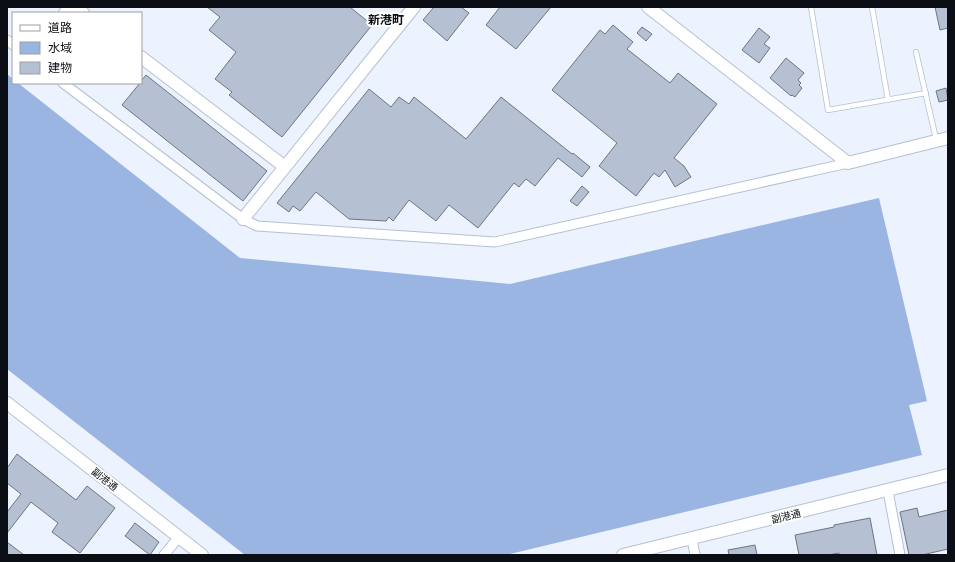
<svg xmlns="http://www.w3.org/2000/svg" width="955" height="562" font-family="'Playfair Display','Noto Sans JP',serif">
<style>
.water{fill:#9ab5e2}
.building{fill:#b5c0d2;stroke:#6b7585}
.lines{fill:none;stroke-linecap:round;stroke-linejoin:round}
.service-casing{stroke:#b5c0d1;stroke-width:6}
.minor-casing{stroke:#b5c0d1;stroke-width:11}
.tertiary-casing{stroke:#b5c0d1;stroke-width:14}
.service{stroke:#fff;stroke-width:4.5}
.minor{stroke:#fff;stroke-width:9}
.tertiary{stroke:#fff;stroke-width:12}
.labels{text-anchor:middle;dominant-baseline:central;stroke-width:4;stroke-linejoin:round;paint-order:stroke}
.street-label{font-size:10px;fill:#0b0e14;stroke:#fff}
.quarter-label{font-size:12px;font-weight:bold;fill:#0b0e14;stroke:#fff}
</style>
<rect width="100%" height="100%" fill="#ecf3fe"/>
<path class="water" d="M7,74l6,5v4h5l222,175 270,26 369,-86 48,203 -18,4 13,50 -416,100h-261l-238,-186z"/>
<path class="building" d="M207,7h143l22,18 -90,112 -53,-42 3,-3 -17,-13 21,-27 -27,-22 11,-13z
M434,7h27l8,6 -22,28 -24,-21z
M500,7h51l-35,42 -30,-24z
M935,7h13v21l-8,2z
M613,25l20,17 -6,7 43,34 8,-10 39,31 -43,54 10,8 7,11 -16,10 -10,-17 -6,7 -5,-4 -18,23 -37,-30 18,-23 -65,-53 48,-60 5,4z
M642,27l10,7 -6,7 -9,-8z
M759,28l11,9 -6,7 6,4 -11,15 -17,-13z
M786,58l18,15 -6,7 3,3 -2,2 3,3 -7,9 -3,-2 -1,1 -21,-18z
M146,75l121,96 -24,30 -121,-96 18,-22h1v-2z
M946,88l2,12 -9,2 -3,-11z
M369,89l22,18 8,-10 10,7 5,-7 52,42 35,-42 71,57 1,-1 17,14 -8,10 -24,-19 -23,28 -9,-7 -7,8 -5,-4 -36,45 -29,-23 -13,16 -27,-21 -16,21 -4,-4 -3,4 -37,-2 -33,-27 -16,19 -7,-5 -4,6 -12,-9z
M582,186l7,6 -12,14 -7,-5z
M17,454l59,46 11,-14 28,22 -35,45 -28,-21 6,-9 -27,-21 -24,31v-21l14,-18 -14,-11v-15z
M917,508l2,9 29,-7v39l-26,6h-13l-9,-43z
M870,518l7,37h-38v-2l-11,2h-29l-4,-20 39,-8v-2z
M135,523l24,19 -9,13 -25,-19z
M7,542l17,13h-17z
M755,545l2,10h-28l-1,-5z"/>
<g class="lines">
<defs>
<path id="service" d="M811,7l17,103 98,-17
M872,7l16,93
M916,52l20,87"/>
<path id="minor" d="M7,40l6,5
M63,83l180,136 14,7 238,16 353,-79
M888,491l12,64
M692,539l3,16
M164,555l15,-18"/>
<path id="tertiary" d="M76,7l7,6
M648,7l200,156 100,-25
M65,13l5,-6
M141,57l144,110
M243,219l171,-212
M7,403l195,152
M623,555l325,-80"/>
</defs>
<use href="#service" class="service-casing"/>
<use href="#minor" class="minor-casing"/>
<use href="#tertiary" class="tertiary-casing"/>
<use href="#service" class="service"/>
<use href="#minor" class="minor"/>
<use href="#tertiary" class="tertiary"/>
</g>
<g class="labels">
<g class="street-label">
<text transform="translate(105 479) rotate(38)">副港通</text>
<text transform="translate(786 516) rotate(-14)">副港通</text>
</g>
<g class="quarter-label">
<text x="386" y="19">新港町</text>
</g>
</g>
<rect width="955" height="562" fill="none" stroke="#0b0e14" stroke-width="16"/>
<rect x="12" y="12" width="130" height="72" fill="#ffffff" stroke="#9d9fa1"/>
<rect x="20" y="25" width="20" height="6" fill="#ffffff" stroke="#9d9fa1"/>
<text x="48" y="32" font-size="12" fill="#0b0e14">道路</text>
<rect x="20" y="42" width="20" height="12" fill="#9ab5e2" stroke="#9d9fa1"/>
<text x="48" y="52" font-size="12" fill="#0b0e14">水域</text>
<rect x="20" y="62" width="20" height="12" fill="#b5c0d2" stroke="#9d9fa1"/>
<text x="48" y="72" font-size="12" fill="#0b0e14">建物</text>
</svg>
